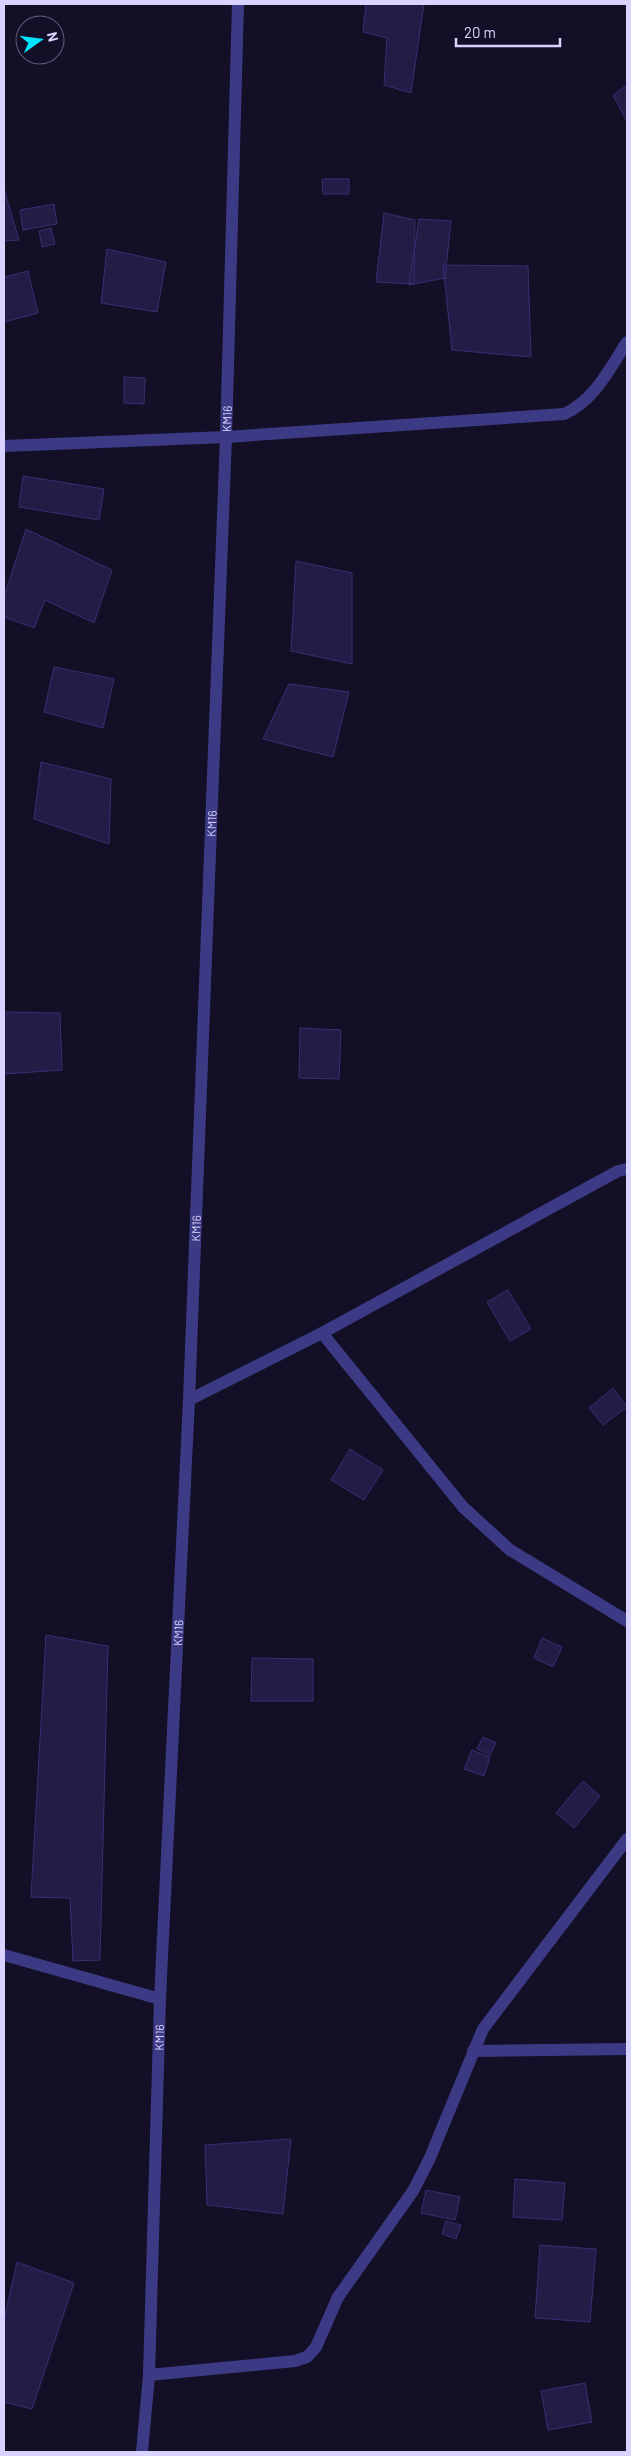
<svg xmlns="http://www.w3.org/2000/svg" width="631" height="2456" font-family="Barlow,sans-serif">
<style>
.building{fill:#241b47;stroke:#3b2d73}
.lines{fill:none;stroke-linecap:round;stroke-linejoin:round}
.minor{stroke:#3d3a85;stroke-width:12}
.labels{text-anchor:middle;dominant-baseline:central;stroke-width:4.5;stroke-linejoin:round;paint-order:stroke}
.street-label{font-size:12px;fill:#d9d4ff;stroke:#130f26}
</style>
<rect width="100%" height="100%" fill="#130f26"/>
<path class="building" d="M366,4h58l-13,89 -27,-8 3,-47 -24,-6z
M627,85v37l-14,-27z
M322,179h27v15h-26z
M4,189l15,51 -15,1z
M54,204l3,20 -34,6 -3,-20z
M384,213l31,7 -1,64 -38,-2z
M419,219l32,2 -6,57 -36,7z
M51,228l4,16 -13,3 -3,-16z
M107,249l59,13 -9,50 -56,-9z
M443,265l85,1 3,91 -79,-7z
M28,271l10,42 -34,9v-45z
M124,377l21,1 -1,26 -20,-1z
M23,476l81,13 -5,31 -80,-13z
M26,529l86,41 -18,53 -49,-23 -11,28 -30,-11v-20z
M296,561l56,12v91l-61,-13z
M54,667l60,12 -11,49 -59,-16z
M289,684l60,8 -16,65 -70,-18z
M41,762l70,17 -2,65 -75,-25z
M4,1012l56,1 2,57 -58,4z
M300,1028l41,2 -2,49 -40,-1z
M508,1290l23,39 -21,12 -23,-39z
M613,1388l14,19 -24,18 -14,-17z
M350,1449l33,21 -19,30 -33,-20z
M46,1635l62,11 -8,314 -27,1 -3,-63 -39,-1z
M542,1638l20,9 -9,20 -19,-9z
M252,1658l61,1v42h-62z
M483,1737l13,6 -6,12 -13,-6z
M472,1750l18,7 -6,19 -20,-7z
M583,1781l17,15 -26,32 -18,-15z
M291,2139l-8,75 -76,-9 -2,-60z
M515,2179l50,4 -3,37 -49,-3z
M426,2190l34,7 -5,23 -34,-7z
M446,2221l15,4 -5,14 -14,-5z
M540,2245l56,4 -6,73 -55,-4z
M17,2262l57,21 -42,126 -28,-7v-82z
M585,2383l7,39 -44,8 -7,-39z"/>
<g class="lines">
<g class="minor">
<path d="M4,446l222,-9 338,-23c30,-13 46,-46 63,-72"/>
<path d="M322,1333l296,-162 9,-2"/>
<path d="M189,1400l133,-67 141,174 47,43 117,71"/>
<path d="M4,1955l156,44"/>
<path d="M473,2051l154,-2"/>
<path d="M149,2375l146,-14 12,-4 9,-10 22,-50 75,-106 16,-31 54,-131 144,-190"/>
<path id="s1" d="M142,2452l7,-77 11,-376 29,-599 37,-963 12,-433"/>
</g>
</g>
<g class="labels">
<g class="street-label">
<text stroke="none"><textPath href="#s1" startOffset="2035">KM16</textPath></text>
<text stroke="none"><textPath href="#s1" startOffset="1630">KM16</textPath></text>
<text stroke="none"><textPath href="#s1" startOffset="1225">KM16</textPath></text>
<text stroke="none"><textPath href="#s1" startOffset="820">KM16</textPath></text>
<text stroke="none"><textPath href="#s1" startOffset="415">KM16</textPath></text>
</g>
</g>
<rect width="631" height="2456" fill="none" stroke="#d9d4ff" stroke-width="10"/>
<g transform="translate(40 40) rotate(76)"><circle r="24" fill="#130f26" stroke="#625e7d"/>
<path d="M0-4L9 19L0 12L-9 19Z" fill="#00e5ff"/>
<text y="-8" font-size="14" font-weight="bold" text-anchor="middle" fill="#d9d4ff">N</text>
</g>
<path d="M456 38v8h104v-8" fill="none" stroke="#d9d4ff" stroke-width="2.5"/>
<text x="464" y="38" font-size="15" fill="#d9d4ff" stroke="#130f26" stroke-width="4" paint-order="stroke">20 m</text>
</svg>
